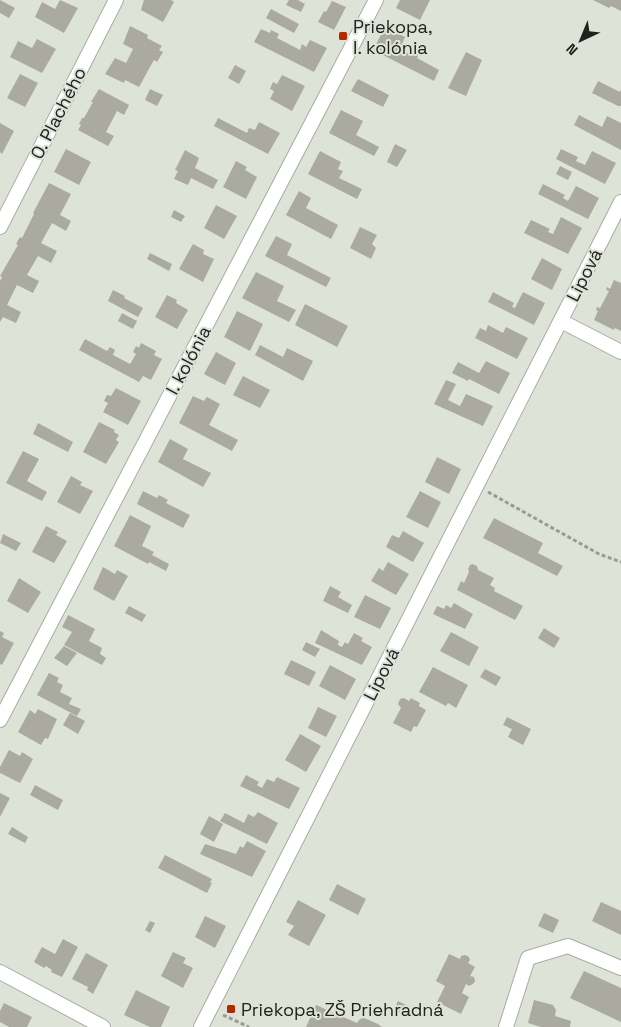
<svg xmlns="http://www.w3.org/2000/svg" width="621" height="1027" font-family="'Space Grotesk',sans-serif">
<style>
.building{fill:#aaaaa0}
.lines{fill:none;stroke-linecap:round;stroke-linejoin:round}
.minor-casing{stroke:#a8aca2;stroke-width:16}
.path{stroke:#999c94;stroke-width:3;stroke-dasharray:4 2.5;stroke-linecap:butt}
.minor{stroke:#fff;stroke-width:14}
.poi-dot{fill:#b32900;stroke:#dee3d8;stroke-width:2}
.labels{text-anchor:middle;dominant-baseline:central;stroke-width:4;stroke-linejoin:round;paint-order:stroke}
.poi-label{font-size:18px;fill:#20221e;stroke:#dee3d8;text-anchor:start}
.street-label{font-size:18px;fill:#20221e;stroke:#dee3d8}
</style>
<rect width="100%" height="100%" fill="#dee3d8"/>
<path class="building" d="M0,0l15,8 -6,10 -9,-5z
M60,0l18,8 -14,25 -29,-16 7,-15 13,7z
M144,0h27l3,2 -11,20 -22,-12z
M289,0h9l7,4 -4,8 -15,-7z
M400,0h30l-10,20 -24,-12z
M593,0h28v11l-10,-5 -2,2z
M332,1l14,6 -12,23 -16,-8 6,-11 2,1z
M271,9l28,15 -5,9 -28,-15z
M130,26l18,9 -1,3 15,8 -3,4 4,2 -6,10 -3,-2 -4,7 -11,20 -14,-7 -1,3 -19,-9 10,-16 11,5 7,-14 -10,-5z
M385,27l20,10 -5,12 11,6 2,-4 6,3 -2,4 22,12 -5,11 -61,-31z
M261,29l9,4 1,-3 8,4 -2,4 23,12 2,-6 4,3 4,-7 17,8 -13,24 -60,-30z
M37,39l19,10 -14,24 -32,-16 8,-16 14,7z
M466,52l16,8 -16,36 -18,-8z
M235,65l11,6 -7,13 -11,-6z
M20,74l18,9 -13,24 -18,-9z
M282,75l23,11 -13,25 -22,-12 4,-8 -4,-2 3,-7 4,2z
M358,79l31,16 -6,12 -32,-16z
M598,81l22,11 1,-3v17h-3l-26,-13z
M99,89l30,16 -5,10 -7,-4 -11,21 8,4 -6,10 -30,-16 3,-5 -2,-1 3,-6h2l9,-16h-2z
M150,89l13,6 -6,11 -12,-6z
M341,110l22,11 -7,14 23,12 -5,9 -45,-23z
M579,115l23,12 5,-11 14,7v27l-47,-25z
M218,118l29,15 2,-5 6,2 4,-8 21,11 -12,21 -54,-28z
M0,123l14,8 -12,23 -2,-2z
M395,144l12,6 -10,17 -10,-5z
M66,149l25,13 -12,23 -25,-13z
M561,149l17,8 -2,4 9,4 7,-14 24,12 -11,21 -49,-25z
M185,150l14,8 -4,10 23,12 -5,9 -22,-11 -3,7 -14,-6 4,-8 -3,-1z
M320,151l21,11 -3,7 5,2 -4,7 23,11 -5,10 -49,-25z
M236,161l11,6 -2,3 12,7 -11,22 -23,-12z
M560,166l12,6 -4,8 -12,-6z
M49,183l22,11 -11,21 11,6 -5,10 -14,-8 -11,20 16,8 -6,12 -13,-7 -11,19 12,6 -6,12 -16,-8 -10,20 14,7 -5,11 -13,-6 -3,5v-41l2,-4 -2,-1 18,-31 -2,-1 4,-7 2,1 12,-24 -1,-1z
M543,184l22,11 -2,3 5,3 8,-15 23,12 -11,21 -50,-25z
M299,191l12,7 -5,10 32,17 -7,14 -45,-24z
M216,205l21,11 -13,23 -20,-11z
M174,210l11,6 -4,6 -10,-5z
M561,217l21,11 -14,26 -44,-21 7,-13 19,9 -2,3 5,2z
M360,227l17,8 -5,9 4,4 -5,11 -21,-11z
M276,236l16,8 -5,11 44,23 -5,9 -61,-31z
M193,244l11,6 -1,4 11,5 -11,23 -24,-13z
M150,253l22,11 -3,7 -22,-12z
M542,258l20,11 -10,21 -21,-11z
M256,272l28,14 -7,15 19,9 -7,12 -47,-24z
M614,280l7,3v48l-6,-3 -1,2 -20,-10 4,-9 -2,-1 1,-3 3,1 9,-17 -3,-1 1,-3 3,2z
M113,290l12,6 -1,2 19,10 -5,9 -30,-16z
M493,292l21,11 -2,4 3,1 8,-16 22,11 -11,22 -46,-23z
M167,295l10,5 -1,3 12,7 -11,19 -22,-12z
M305,304l43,22 -11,21 -42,-22z
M237,311l26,13 -13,27 -26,-14z
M122,313l15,8 -4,8 -15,-8z
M488,325l15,8 3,-6 22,11 -11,21 -42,-21 5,-10 6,3z
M85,339l22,12 3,-4 5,3 -2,5 17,9 6,-10 -3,-2 3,-6 3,2 2,-5 15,8 -2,4 8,4 -11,21 -8,-4 -4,6 -60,-32z
M260,345l23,12 4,-9 26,13 -10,20 -48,-26z
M216,352l20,11 -11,22 -21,-11z
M486,361l24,12 -11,21 -30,-15 -1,2 -16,-8 6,-11 21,11z
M243,376l27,14 -10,18 -27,-13z
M446,380l10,4 -8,16 12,6 6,-12 27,12 -10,20 -49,-22z
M116,388l25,13 -13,24 -25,-13 5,-9 -4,-2 3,-6 4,1z
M193,396l11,5 3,-4 13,7 -11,21 29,15 -6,11 -53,-28z
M99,422l16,8 -1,2 5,3 -3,5 3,2 -13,22 -23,-12z
M38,423l35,19 -5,10 -35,-18z
M170,439l18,10 -5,10 28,14 -8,14 -45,-25z
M23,451l16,8 -12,22 20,11 -5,9 -36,-18z
M437,457l24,12 -12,25 -24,-12z
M71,476l11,6 -2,3 13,6 -13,23 -23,-12z
M143,491l14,7 2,-3 9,5 -2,3 24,12 -7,13 -46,-24z
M420,491l21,11 -13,26 -22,-11z
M130,515l21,11 -9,20 12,6 -2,3 17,9 -3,7 -17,-9 -1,2 -34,-18z
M494,518l49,25 -5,10 25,13 -6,10 -74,-38z
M46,526l12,6 -2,3 11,6 -13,22 -22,-11z
M403,531l21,12 -11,19 -27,-15 6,-12 7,3z
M3,534l18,9 -5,8 -16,-8z
M388,562l21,12 -13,21 -25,-14 8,-13 4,3z
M473,564l4,2 1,4 16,8 -4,7 5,3 -1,3 29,15 -8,14 -58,-30 4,-9 3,2 5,-11 -1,-3 2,-4z
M103,567l12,7 2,-4 11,6 -14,25 -21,-12z
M19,578l22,14 -13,21 -21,-12z
M330,586l11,6 -3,5 14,8 -4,8 -25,-12z
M365,595l26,13 -11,21 -26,-12z
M454,603l19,11 -8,15 -32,-15 4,-8 7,3 2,-4 5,3z
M129,606l17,9 -4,7 -17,-9z
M68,615l27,14 -6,12 13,7 -2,6 6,4 -4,7 -38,-20 8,-13 -10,-5z
M544,628l16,10 -6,10 -16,-10z
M321,630l18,11 -1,4 4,2 3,-5 3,2 6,-11 9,5 -2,3 11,6 -10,18 -47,-22z
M0,631l4,2 -2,4 12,6 -12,22 -2,-1z
M451,632l28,15 -10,19 -29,-15z
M306,642l14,7 -5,8 -13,-7z
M64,646l13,7 -10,13 -13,-8z
M291,660l25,12 -7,14 -25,-12z
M330,665l26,14 -11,21 -26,-14z
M433,667l35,18 -12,23 -8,-5 -2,3 -27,-14z
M485,669l16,8 -5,9 -16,-9z
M49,673l10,5 -2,4 6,3 -3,7 12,6 -3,6 12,5 -4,7 -40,-21z
M404,698l5,3 2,-3 9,5 -1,3 7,4 -9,17 -3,-1 -3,6 -18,-9 8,-15 -3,-4 2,-5z
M318,707l19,9 -11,21 -18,-9z
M38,709l19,10 -9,20 -3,-1 -4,7 -23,-13 12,-22 5,4z
M70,713l15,8 -7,13 -15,-9z
M507,717l24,12 -8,16 -15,-8 4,-8 -9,-4z
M300,734l21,12 -15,26 -21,-12z
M9,750l11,6 2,-4 11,7 -13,24 -20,-10v-6z
M246,775l13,7 -2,3 5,3 5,-9 7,3 3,-5 23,11 -11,21 -49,-23z
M35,785l28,15 -5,10 -28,-15z
M0,793l10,5 -10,19z
M258,812l20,11 -11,21 -47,-23 5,-8 19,10 4,-9 6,3z
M209,816l14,8 -9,18 -14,-8z
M12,827l16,10 -3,6 -17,-9z
M247,841l19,10 -14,26 -52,-23 5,-10 31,10 4,-8 3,2z
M165,855l47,24 -2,3 2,1 -5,10 -49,-25z
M337,884l29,15 -8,16 -29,-15z
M298,900l28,15 -17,31 -21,-11 6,-9 -8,-4z
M601,902l20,9v24l-29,-14z
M544,913l15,7 -6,13 -15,-7z
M205,916l21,10 -11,22 -20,-11z
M150,921l5,2 -5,10 -5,-3z
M63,939l15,8 -16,30 -11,-5 1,-2 -6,-4 -2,2 -10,-6 8,-15 13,7z
M173,952l13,6 -3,5 10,5 -10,20 -22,-12z
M86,953l22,12 -15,29 -6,-4 1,-3 -16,-8z
M449,954l11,5 1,-3 4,-1 4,2 1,3 -2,3 7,4 -5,9 4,1 1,4 -2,3 -4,2 -3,-2 -4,9 7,4 -8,17 -24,-12 8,-16 -9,-5z
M584,971l37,17v34l-51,-24z
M136,990l34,17 -9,20h-11l-26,-12z
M534,1000l19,5 3,5 -1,6 16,5 -1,6h-29l-13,-4z
M398,1001l12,6 -4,8 -12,-6z
M4,1003l28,14 -5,10h-18l-9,-5v-11z
M316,1005l41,18 3,-4 4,-1 14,6 4,3h-76z"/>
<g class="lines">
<defs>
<path id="minor" d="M0,227l116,-227
M561,321l60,31
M0,720l376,-720
M0,972l103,55
M201,1027l420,-825
M506,1027l22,-69 40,-12 53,22"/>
</defs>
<use href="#minor" class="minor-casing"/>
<path class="path" d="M488,492l111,62 22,8
M223,1015l26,12"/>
<use href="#minor" class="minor"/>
</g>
<g class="poi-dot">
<rect x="338" y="31" width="10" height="10" rx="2.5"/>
<rect x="226" y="1004" width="10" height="10" rx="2.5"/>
</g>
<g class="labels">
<g class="poi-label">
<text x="353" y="26">Priekopa,<tspan x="353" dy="21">I. kolónia</tspan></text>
<text x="241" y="1009">Priekopa, ZŠ Priehradná</text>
</g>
<g class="street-label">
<text transform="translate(58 113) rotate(-63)">O. Plachého</text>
<text transform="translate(584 275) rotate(-63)">Lipová</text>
<text transform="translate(188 360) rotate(-62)">I. kolónia</text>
<text transform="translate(381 674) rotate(-63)">Lipová</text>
</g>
</g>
<g transform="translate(581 40) rotate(224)" stroke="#dee3d8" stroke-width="4" paint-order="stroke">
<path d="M0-4L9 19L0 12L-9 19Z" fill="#20221e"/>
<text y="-8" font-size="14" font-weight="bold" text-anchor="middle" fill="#20221e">N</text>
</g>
</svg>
